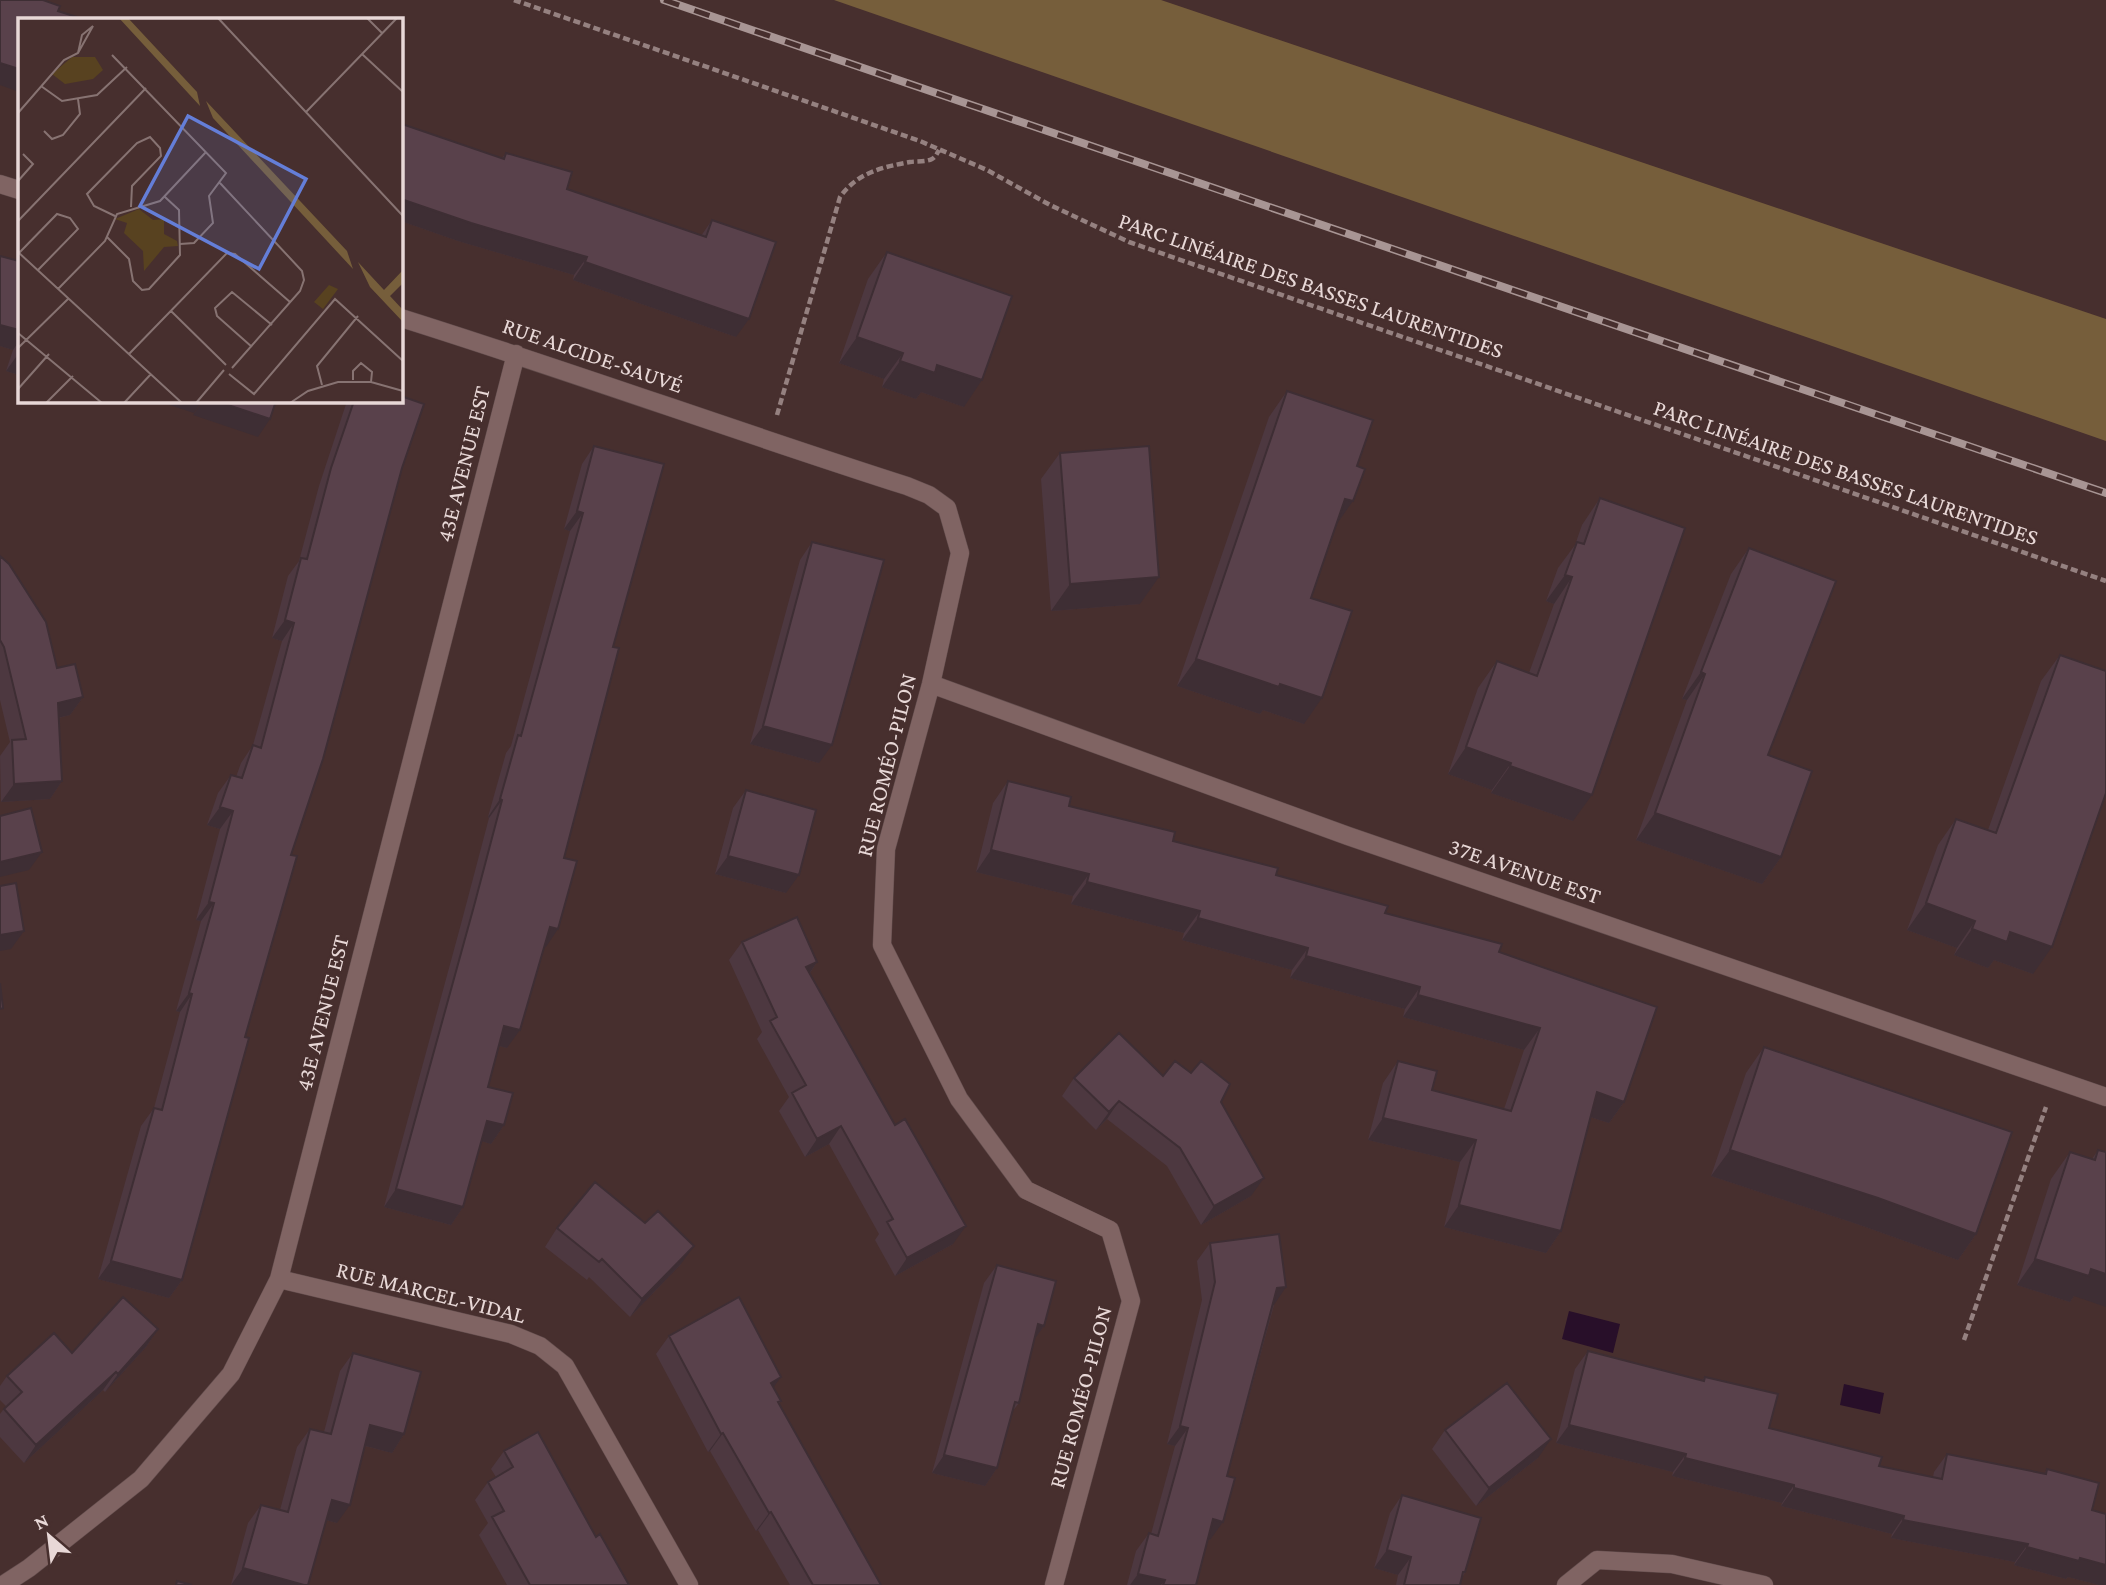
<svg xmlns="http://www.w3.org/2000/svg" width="2106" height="1585" font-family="'Crimson Pro',serif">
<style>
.forest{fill:#765e3b}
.water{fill:#280f29}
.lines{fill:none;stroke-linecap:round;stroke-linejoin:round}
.minor-casing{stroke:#614c4c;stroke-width:19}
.path{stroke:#958180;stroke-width:4.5;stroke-dasharray:7 3.5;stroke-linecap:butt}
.minor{stroke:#806463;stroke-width:18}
.rail-casing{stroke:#a89594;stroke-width:8}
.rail{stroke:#472f2e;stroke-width:5;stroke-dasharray:16;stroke-linecap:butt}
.wall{fill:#4d3840}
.shaded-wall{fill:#3e2e34}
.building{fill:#59414b;stroke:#3e2e34;stroke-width:2}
.labels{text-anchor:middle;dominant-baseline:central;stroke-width:5;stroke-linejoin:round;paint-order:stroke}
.street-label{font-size:23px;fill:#e8d8d7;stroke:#472f2e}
.inset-road{fill:none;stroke:#877372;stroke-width:2}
.view{fill:#647ed8;fill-opacity:0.15;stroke:#647ed8;stroke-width:3.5}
.inset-edge{fill:none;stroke:#e8d8d7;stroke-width:3.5}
</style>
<rect width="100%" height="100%" fill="#472f2e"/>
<path class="forest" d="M834,0h327l945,319v122z"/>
<path class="water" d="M1569,1311l51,13 -7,29 -51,-14z
M1844,1384l40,9 -4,21 -40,-9z"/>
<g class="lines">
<defs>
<path id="minor" d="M0,184l19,6
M401,318c169,53 337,114 506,168l22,9 18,13 13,45 -29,131 -45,165 -4,96 77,154 67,91 84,40 21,71 -77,284
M931,684l417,152 758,261
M279,1279l232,55 29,12 25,20 124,219
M3,1585l26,-17 112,-89 90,-105 48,-95 237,-925
M1566,1585l31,-25 75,4 92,21"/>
</defs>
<use href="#minor" class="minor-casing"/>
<path class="path" d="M514,0l406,141 67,29 63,35 79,37 977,339
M777,415l63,-218c17,-24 42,-30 70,-35 7,-1 16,0 22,-3 4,-2 5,-6 7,-9
M1964,1340l82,-233"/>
<use href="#minor" class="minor"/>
<defs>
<path id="rail" d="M664,0l1442,493"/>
</defs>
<use href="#rail" class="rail-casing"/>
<use href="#rail" class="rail"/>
</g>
<path class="wall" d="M402,124l100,34 4,-5 61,36 134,47 11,-16 24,117 -163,-57 1,-5 -116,-34 -57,-20v-95z
M887,252l77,155 -43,-15 -5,7 -34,-12 2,-8 -45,-16 29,-84z
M0,256l19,5v114l-13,-4 7,-21 -13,-4z
M1287,391l49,135 -25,72 -7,126 -41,-14 -3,4 -83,-28 92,-269z
M347,401h54l1,67 -111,387 -46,182 -63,243 -13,18 -71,-19 43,-153 13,-18 26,-96 -4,-1 25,-90 -5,-1 24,-91 -13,-4 11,-32 13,-18 5,2 5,-14 12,-18 29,-104 -10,-3 16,-62 11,-15 20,-75z
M594,446l19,201 -49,211 -18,89h-2l-37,101 -8,-2 -11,41 16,38 -13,19 -9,-3 -19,66 -12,18 -67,-18 77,-283 28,-106 -1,-1 18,-64 5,-7 59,-215 -6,-2 18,-65z
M1060,453l80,151 -89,7 -10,-132z
M1600,498l-27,323 -82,-28 1,-3 -44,-16 30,-86 19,-27 32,12 25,-69 -8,-3 12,-33 17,-23 7,-20z
M812,542l7,221 -69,-19 50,-184z
M1749,548l19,207 13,102 -19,27 -126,-44 51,-140 -5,-1 49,-125z
M0,556l57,112 26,29 -13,18 -11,3 3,63 -12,18 -49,3 -1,-46 10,-14 -10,-42z
M2060,655l-27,319 -39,-14 -6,8 -34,-13 3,-7 -50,-18 31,-85 18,-26 32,11 53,-149z
M1008,781l61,25 207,69 223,77 125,150 -15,21 -19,-6 -29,114 -15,22 -102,-26 16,-65 -92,-22 15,-57 15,-22 34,29 72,19 20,-59 -121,-33 2,-8 -115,-31 2,-8 -110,-30 2,-7 -113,-29 2,-8 -97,-24 17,-69z
M746,790l40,103 -71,-19 18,-66z
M742,942l75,20 -7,11 143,271 -58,32 -20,-36 4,-6 -50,-90 -24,13 -26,-46 10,-14 -32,-58 5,-7 -33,-72z
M1764,1047l212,187 -18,26 -98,-35 -149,-49 35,-103z
M1163,1076l58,26 30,94 -50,29 -34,-59 -60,-47 -11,11 -34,-34 12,-18z
M2098,1150l-24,146 -4,6 -53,-17 34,-106 19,-27 22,7z
M557,1228l124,36 -51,53 -41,-40 -2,3 -42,-33z
M1210,1243l64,62 -64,235 -2,-1 -12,46h-69l9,-34 13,-18 2,1 24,-88 -8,-2 35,-144 -5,-39z
M997,1265l47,61 -9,12 -16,65 -7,9 -15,56 -12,18 -53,-13 52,-190z
M158,1329l-12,18 -41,45 -2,-2 -79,73 -24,-26v-23l6,-8 -6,-6v-14l7,-10 65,-23z
M669,1336l104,52 8,13 -2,3 102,181h-91l-32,-55 -2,1 -46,-80 -2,1 -52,-98z
M1588,1351l114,29 3,-3 64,51 110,38 54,11 1,-5 13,-18 97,20 3,-5 45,41 7,75 -31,-8 -2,2 -52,-14 1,-3 -124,-24 1,-4 -111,-28 1,-3 -110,-27 1,-4 -117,-29 19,-74z
M353,1353l51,81 -12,19 -27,-7 -28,77 -11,-3 -18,65h-77l17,-62 13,-18 19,5 17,-63 13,-18 14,3 16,-61z
M1445,1430l93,28 -62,48 -44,-57z
M504,1451l92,86 33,48h-122l-28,-50 9,-12 -13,-23 13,-18 8,-5 -5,-8z
M1402,1495l63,77 -3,6 -2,7h-64l2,-10 -24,-7 16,-55z"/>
<path class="shaded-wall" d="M0,63l19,6v23l-19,-7z
M401,199l186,58 -13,18 -116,-34 -57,-20z
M585,262l164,57 -13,18 -163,-57z
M0,325l19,5v11l-6,9 -13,-4z
M857,337l46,16 -19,26 -45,-16z
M19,353v22l-13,-4z
M900,361l37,4 45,15 -18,27 -43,-15 -5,7 -34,-12z
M157,401h45l-8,12z
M203,401h13l54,18 -12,18 -65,-22z
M1345,499l8,2 -19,27z
M577,511l6,2 -13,18 -6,-2z
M1565,575l7,2 -18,27 -8,-3z
M1159,577l-19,27 -89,7 19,-27z
M285,620l9,3 -12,18 -10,-3z
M1196,659l84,25 42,14 -18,26 -41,-14 -3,4 -83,-28z
M1701,672l4,2 -18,26 -5,-1z
M83,697l-13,18 -25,6 13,-18z
M763,726l69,19 -13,18 -69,-19z
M1466,747l45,16 -19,27 -44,-16z
M1510,766l82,29 -19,26 -82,-28z
M62,781l-12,18 -49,3 13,-18z
M500,799l2,1 -13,18 -1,-1z
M220,807l13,4 -13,18 -13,-4z
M1655,813l126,44 -19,27 -126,-44z
M991,850l98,24 -16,22 -97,-24z
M42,852l-13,18 -29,7v-15z
M728,856l71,19 -13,18 -71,-19z
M1087,882l113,29 -16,22 -113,-29z
M209,902l5,1 -13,18 -5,-1z
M1926,903l49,18 -18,27 -50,-18z
M1198,918l110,30 -16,22 -110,-30z
M550,927l8,2 -12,18 -9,-2z
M1972,929l38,3 42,15 -19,27 -39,-14 -6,8 -34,-13z
M24,931l-13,18 -11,2v-16z
M1306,956l114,31 -15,22 -115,-31z
M817,962l-12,18 1,-13z
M189,993l3,1 -12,18 -4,-1z
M1418,995l122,33 -16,22 -121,-33z
M504,1026l16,4 -13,18 -16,-4z
M1597,1092l27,10 -15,21 -28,-9z
M1119,1101l-12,18 -11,11 13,-18z
M1383,1118l93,22 -16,22 -92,-22z
M487,1121l17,4 -13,19 -16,-5z
M841,1126l-12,18 -24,13 12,-18z
M1730,1150l148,48 98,36 -18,26 -98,-35 -149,-49z
M1264,1178l-13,18 -50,29 13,-19z
M396,1189l67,18 -12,18 -67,-18z
M1459,1205l102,26 -15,22 -102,-26z
M966,1226l-13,18 -58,32 12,-18z
M694,1246l-13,18 -51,53 12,-18z
M2035,1259l56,10 15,5v33l-32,-11 -4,6 -53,-17z
M111,1261l71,19 -13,18 -71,-19z
M1286,1287l-12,18 -9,1 12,-18z
M1038,1324l6,2 -13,18z
M158,1329l-12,18 -41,45 13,-18z
M116,1372l-13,18 -79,73 12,-18z
M781,1377l-13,18 3,-12z
M370,1425l34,9 -12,19 -34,-9z
M1569,1425l117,29 -13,18 -117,-29z
M1180,1426l8,2 -13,18 -8,-2z
M723,1433l-13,18 -2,1 13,-18z
M1551,1439l-13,19 -62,48 13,-18z
M944,1455l53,13 -12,18 -53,-13z
M1685,1458l109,27 -12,18 -110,-27z
M1794,1488l110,28 -12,18 -111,-28z
M332,1500l18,5 -13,18 -18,-5z
M771,1512l-13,18 -2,1 13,-18z
M1213,1519l10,3 -13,18 -10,-3z
M1903,1520l125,24 -13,18 -124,-24z
M2027,1547l53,11 26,7v20h-7l-31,-8 -2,2 -52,-14z
M1387,1550l24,7 -13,18 -24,-7z
M243,1568l61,17h-73z
M1138,1574l27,6 -4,5h-31z"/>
<path class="building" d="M0,0h43l17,6 -2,5 25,8h-64v50l-19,-6z
M402,124l102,35 2,-6 66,19 -5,17 139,48 6,-17 64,22 -27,77 -164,-57 2,-5 -116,-34 -70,-24v-71z
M887,252l125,44 -30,84 -45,-15 -2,8 -35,-12 3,-8 -46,-16z
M0,256l19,5v69l-19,-5z
M1287,391l86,29 -16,46 8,3 -12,32 -8,-2 -34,99 41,13 -30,87 -42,-14 -1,3 -83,-28z
M401,396l23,8 -22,64 -79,291 -32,96 6,1 -52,181 4,1 -67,242 -71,-19 43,-153 8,2 30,-116 -3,-1 25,-90 -5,-1 24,-91 -13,-4 11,-32 11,3 11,-33 8,3 33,-125 -9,-3 16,-62 6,1 24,-91 23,-67h47z
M216,401h60l-6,18z
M594,446l70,18 -51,183 6,1 -55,210 13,3 -19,68 -8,-2 -30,103 -16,-4 -16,61 25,6 -9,32 -17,-4 -24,86 -67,-18 78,-283 28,-106 -2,-1 18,-64 3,1 62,-223 -6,-2z
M1149,446l10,131 -89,7 -10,-131z
M1600,498l85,30 -93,267 -82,-29 1,-3 -45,-16 31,-86 40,15 35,-99 -7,-2 12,-33 7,2z
M812,542l72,18 -52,185 -69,-19z
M1749,548l87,33 -68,174 44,16 -31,86 -126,-44 50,-139 -4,-2z
M0,556l9,8 37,58 11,46 18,-4 8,33 -25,6 4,78 -48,3 -2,-44 14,-1 -22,-92 -4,-7z
M2060,655l46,16v122l-54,154 -42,-15 -3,10 -35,-13 3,-8 -49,-18 30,-84 40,14z
M1008,781l63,16 -2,9 106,26 -2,9 105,27 -2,7 112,31 -3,7 117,31 -3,8 158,55 -33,95 -27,-10 -36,139 -102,-26 17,-65 -93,-22 15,-57 39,10 -5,19 79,21 29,-83 -122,-33 2,-8 -114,-31 2,-8 -110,-30 2,-7 -113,-29 2,-8 -98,-24z
M746,790l70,20 -17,65 -71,-19z
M31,808l11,44 -42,10v-46z
M16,883l8,48 -24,4v-49z
M797,917l20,45 -11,5 89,158 10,-6 61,107 -59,32 -20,-36 6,-3 -52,-93 -24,13 -25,-46 14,-8 -36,-64 7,-4 -35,-75z
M0,983l3,25 -3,1z
M1119,1033l44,43 12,-15 16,12 10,-12 29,23 -9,18 43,76 -50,28 -34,-58 -61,-47 -10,11 -35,-34z
M1764,1047l248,85 -36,102 -98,-36 -148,-48z
M2098,1150l8,2v122l-15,-5 -2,7 -54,-17 35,-107 25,8z
M595,1182l50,41 13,-12 36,35 -52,53 -40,-40 -3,3 -42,-34z
M1279,1234l7,53 -9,1 -50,188 8,2 -12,44 -10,-3 -17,66h-33l2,-5 -27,-6 11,-41 9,3 30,-108 -8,-2 35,-144 -5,-39z
M997,1265l59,16 -12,45 -6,-2 -19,79 -4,-1 -18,66 -53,-13z
M123,1297l35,32 -40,45 -2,-2 -80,73 -32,-36 18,-17 -15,-16 47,-43 18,20z
M739,1297l42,80 -10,6 10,18 -3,1 103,183h-68l-42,-73 -2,1 -46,-80 -2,1 -52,-98z
M1588,1351l116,30 1,-4 73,17 -9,34 113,29 -3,9 63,13 5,-25 99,20 1,-5 52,14 -7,27 14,4v51l-26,-7 -1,3 -52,-14 1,-3 -125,-24 1,-4 -110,-28v-3l-109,-27 1,-4 -117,-29z
M353,1353l68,19 -17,62 -34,-9 -20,80 -18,-5 -24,85h-4l-61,-17 18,-63 27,7 22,-83 21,5z
M1507,1383l44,56 -62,49 -44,-58z
M538,1432l58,105 4,-3 29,51h-99l-38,-68 12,-6 -16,-29 25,-15 -9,-16z
M1402,1495l79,23 -16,54h-2l-3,13h-56l7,-28 -24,-7z
M177,1581l15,4h-16z"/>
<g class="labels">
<g class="street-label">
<text transform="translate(1311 285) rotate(19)">PARC LINÉAIRE DES BASSES LAURENTIDES</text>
<text transform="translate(593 355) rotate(19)">RUE ALCIDE-SAUVÉ</text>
<text transform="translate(463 464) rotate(-76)">43E AVENUE EST</text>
<text transform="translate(1846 472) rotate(19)">PARC LINÉAIRE DES BASSES LAURENTIDES</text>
<text transform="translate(886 765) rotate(-76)">RUE ROMÉO-PILON</text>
<text transform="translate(1525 871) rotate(19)">37E AVENUE EST</text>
<text transform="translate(322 1013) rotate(-76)">43E AVENUE EST</text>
<text transform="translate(431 1292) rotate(14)">RUE MARCEL-VIDAL</text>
<text transform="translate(1080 1397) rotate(-75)">RUE ROMÉO-PILON</text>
</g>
</g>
<g transform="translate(18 18)">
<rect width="385" height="385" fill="#472f2e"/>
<path d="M54,39h23l8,13 -10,9 -28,5 -13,-10zM121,191l14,11 11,-1v15l13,7 1,5 -14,1 -20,24 -1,-20 -19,-18 3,-10 -12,-4zM311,267l9,4 -15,20 -9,-7z" fill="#584220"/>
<path d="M101,0h9l69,74 3,14zM188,83l141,150 6,18 -140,-151zM340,244l26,28 19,-20v13l-13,13 13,14v12l-33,-35z" fill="#765e3b"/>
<path class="inset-road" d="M200,0l185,198M349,0l15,15M344,36l41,38M94,37l114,118 -17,23 4,27 -19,20 -14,1M23,68l21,15 35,-6 30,-28M288,94l91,-94M0,95l46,-53 14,-7 15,-27 -11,9 -4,18M26,113l8,8 11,-4 17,-21 -2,-15M0,163l15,-17 -10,-10M202,165l82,88 2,9 -4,11 -68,77M97,198l-21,-10 -7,-12 50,-51 13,-6 10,11 1,8 -29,30 -1,21M0,203l128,-133M89,219l22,22 4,22 9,9 7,-1 31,-34 -1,-45 -14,-13M0,234l164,151M1,235l38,-39 13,4 8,11 -40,41M40,271l47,-48 12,-27 43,-13 46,-49M153,293l55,54M0,315l84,70M234,329l-35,-31 -2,-8 17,-16 40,33M0,330l51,-50M111,336l98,-101 8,1 55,48M211,356l25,20 81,-95 68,62M335,362v-9l8,-8 11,9 -1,10M304,367l-5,-19 41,-50M0,371l31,-35M28,385l27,-27M106,385l27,-29M178,385l28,-33M272,385l18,-12 30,-9h33l32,9"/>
<path class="view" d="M170,98l118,63 -47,90 -119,-63z"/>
<rect width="385" height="385" class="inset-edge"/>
</g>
<g transform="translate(49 1536) rotate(332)" stroke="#472f2e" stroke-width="5" paint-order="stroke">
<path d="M0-5L12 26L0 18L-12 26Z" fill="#e8d8d7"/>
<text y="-10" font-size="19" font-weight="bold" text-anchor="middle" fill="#e8d8d7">N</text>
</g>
</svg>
